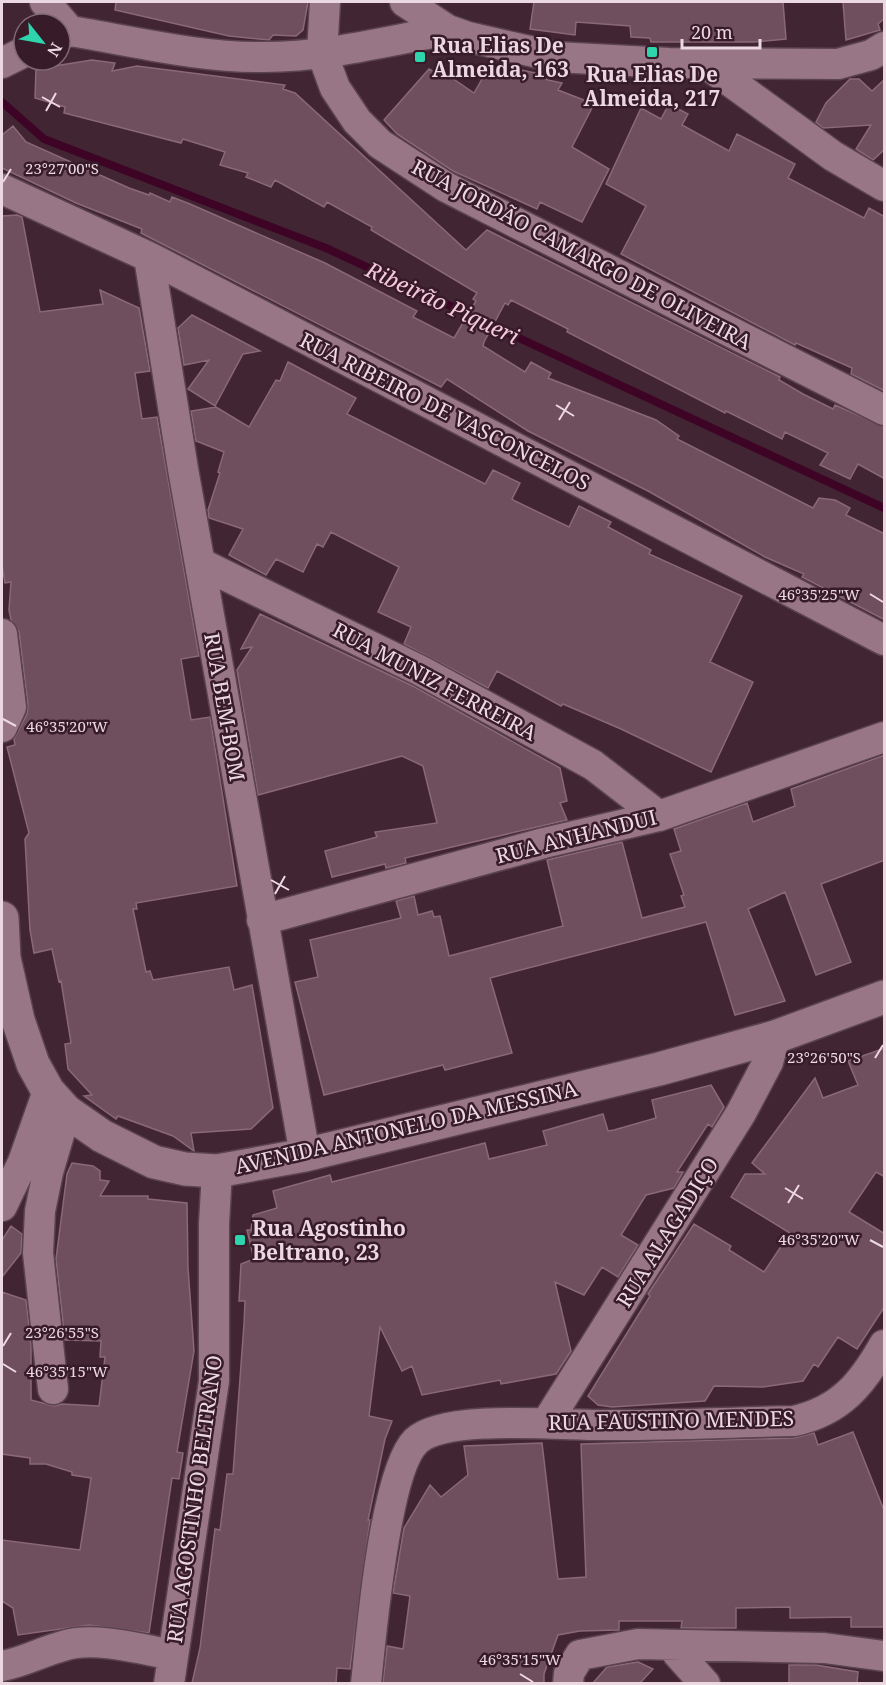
<svg xmlns="http://www.w3.org/2000/svg" width="886" height="1685" font-family="'Noto Serif',serif">
<style>
.lines{fill:none;stroke-linecap:round;stroke-linejoin:round}
.stream{stroke:#3e0426;stroke-width:8}
.building{fill:#6f4f5d;stroke:#8a6877;stroke-width:1.5}
.minor-casing{stroke:#5a424e;stroke-width:33}
.tertiary-casing{stroke:#5a424e;stroke-width:36}
.minor{stroke:#987685;stroke-width:30}
.tertiary{stroke:#987685;stroke-width:33}
.ticks{fill:none;stroke:#ecd8e1;stroke-width:2}
.poi-dot{fill:#2ed4ab;stroke:#371b29;stroke-width:2}
.labels{text-anchor:middle;dominant-baseline:central;stroke-width:5;stroke-linejoin:round;paint-order:stroke}
.poi-label{font-size:21px;font-weight:bold;fill:#ecd8e1;stroke:#371b29;text-anchor:start}
.street-label{font-size:21px;fill:#ecd8e1;stroke:#371b29}
.water-label{font-size:22px;font-style:italic;fill:#f7c8dc;stroke:#371b29}
.ticks-label{font-size:15px;text-anchor:middle;fill:#ecd8e1;stroke:#371b29;stroke-width:5;stroke-linejoin:round;paint-order:stroke}
</style>
<rect width="100%" height="100%" fill="#422533"/>
<g class="lines">
<path class="stream" d="M2,102l42,37 282,109 558,260"/>
</g>
<path class="building" d="M116,2h192l-5,28 -7,6 -23,-1 -4,5 -40,-4 -114,-26z
M534,2h249l3,37 -32,3h-103l-1,-4 -19,-1 -1,-11 -54,-4 -1,13 -45,-6z
M843,2h42v16l-7,6 2,6 -34,10z
M92,60l23,3 -3,8 25,-5 148,19 -2,4 12,4 171,157 21,-20 293,147 -1,3 24,14 30,15 2,-4 50,22v52l-27,-15 -8,15 -30,-14 8,-12 -43,-21 -3,7 -56,-28 -1,2 -158,-81 1,-3 -57,-29 -3,5 -3,-2 -21,39 -1,4 42,26 6,-10 20,11 -3,5 108,42 23,16 -2,3 136,69 6,-10 16,2 15,8 -4,7 39,19v86l-83,-43 2,-3 -39,-17 -117,-66 -120,-60 -81,-52 -6,8 -300,-154 1,-4 -66,-26 -74,-35v-33l11,-9 13,16 103,46 20,7 1,-2 20,9 2,-5 18,7 135,59 92,48 -4,6 41,21 22,-37 -3,-2 4,-6 -106,-63 1,-3 -45,-25 -3,5 -49,-27 -4,7 -25,-10 2,-4 -28,-8 5,-13 -42,-13 -2,4 -117,-30 1,-6 -30,-9 1,-29z
M489,67l17,8 2,-8 27,6 13,7 14,3 -4,7 36,14 -22,43 37,22 -27,53 -42,-20 -3,7 -84,-38 -56,-37 -13,-14 45,-51 18,10 2,-3 25,17z
M850,79h9l13,12 13,-12v70l-12,11 -17,-11 15,-24 -48,3 -7,-6 10,-19z
M669,104l19,10 -6,11 47,26 8,-17 58,30 -7,14 76,40 5,-10 16,9v174l-34,-17 1,-6 -56,-25 -1,2 -174,-91 25,-48 -40,-22 35,-76 20,11z
M17,215l5,2 18,95 63,-8 -3,-14 39,18 11,63 -15,2 7,46 15,-2 42,239 -18,3 10,61 19,-3 27,169 -101,17 1,6h-4l13,63 4,-1 3,9 76,-13 5,23 18,-5 21,123 -22,21 -60,4 3,18 -21,-15 -55,-20 -2,3 -32,-23 8,-1 -24,-26 -3,-25 6,-1 -10,-62 -2,1 -7,-33 -18,4 -4,-23 -5,-91 4,-6 -22,-86 8,-2 -1,-6 13,-25 1,-9 -9,-73 -8,-12 -2,-10 2,-28 -6,1 -3,-18v-349z
M192,315l68,36 -17,3 -28,52 -27,-17 21,-29 -25,5 -6,-37z
M288,362l68,36 -9,16 138,70 8,-14 27,13 -8,16 3,2 54,26 10,-21 32,16 -3,5 43,23 -2,4 93,42 -32,66 43,20 -42,90 -90,-43 -58,-25 -2,2 -64,-35 -9,17 -84,-44 7,-17 -33,-15 21,-45 -68,-35 -8,15 -6,-3 -14,28 -27,-13 -10,16 -37,-20 14,-26 -34,-11 -1,-8 12,-37 -2,-1 6,-20 -28,-11 -5,-30 25,-4 33,20 27,-47 4,1z
M260,614l153,72 147,82 7,33 -7,2 7,17 -162,38 1,5 -20,5 -1,-4 -53,13 -7,-26 52,-14 -2,-5 62,-9 -14,-57 -21,-10 -144,39 -21,-125 15,-23 -11,2z
M885,755v105l-64,24 30,78 -35,13 -31,-83 -37,17 37,92 -50,14 -29,-93 -216,56 22,75 -67,17 -2,-5 -119,30 -29,-113 23,-5 -8,-37 91,-22 -5,-17 18,-5 4,19 14,-4 2,6 6,-1 9,40 114,-30 -16,-66 75,-18 20,76 43,-11 -4,-11 3,-1 -14,-41 11,-3 -7,-22 73,-26 6,19 42,-16 -4,-17z
M885,1048v129l-9,-5 -27,40 36,22v72l-28,43 -19,-12 -20,30 -4,-3 -11,17 -40,6 -49,-1 -9,15 -93,6 -14,-2 -10,-9 62,-100 -2,-2 46,-70 37,22 -2,4 35,22 26,-39 -59,-36 14,-23h20l-13,-11 63,-85 8,20 35,-13 -10,-24z
M711,1085l13,22 -12,20 -4,-3 -31,48h6l-9,16 -28,7 -25,40 17,10 -20,32 -16,-10 -18,28 -29,-13 16,69 -15,23 -55,10 -1,-4 -78,15 -10,-29 -10,5 -22,-44 -11,89 23,5 -7,18 -17,81h2l-20,149 -13,-1 -1,15h-144l8,-35 15,-119 5,1 7,-56h6l11,-150 1,-23h-6l2,-37 13,-5 -7,-29h4l2,-15 24,-7 -4,-17 57,-16 2,7 153,-39 4,16 58,-14 -4,-14 60,-17 5,17 6,-1 42,-12 -4,-18z
M72,1163l21,3 7,5v9l9,1 -9,15h48v3l39,4 1,65 6,83 -17,101 6,1 -4,26 -7,-1 -23,155 -60,-8 -71,10 -5,-27 -11,-7v-61l78,10 6,-38 5,-34 -19,-3v-3l-26,-8h-16v-6l-28,-4v-162l24,8 5,44v56l23,6 8,-2 37,2 6,-49h-5l1,-16 -36,-1 -9,-81 11,-85z
M11,1226l11,8 -1,19 -19,24v-37z
M853,1432l32,81v114h-34v-10l-61,1v-11l-54,1v20h-55l1,-7h-63v9l-39,1 -22,4 -14,39v9h-161l4,-37 16,3 7,-53 -17,-3 11,-65 26,-43 11,12 27,-22 -4,-29 78,-3 16,136 28,-2 -5,-133 213,-6 20,-5 4,12z
M638,1662l15,7 -13,14h-47l14,-16z
M789,1665h27l42,7 -1,11h-68z"/>
<g class="lines">
<defs>
<path id="minor" d="M45,2l25,29
M325,2l-3,51 13,35 22,33 23,23 66,43 438,223
M405,2l43,28 20,7 88,20 113,6 169,1 33,-9 13,-8
M60,35l10,-4c63,10 129,27 194,26 62,0 124,-16 184,-27
M2,63l22,-11
M705,63l128,93 51,30
M2,189l147,68 735,383
M149,257l34,212 122,686
M200,563l221,108 172,94 66,51
M2,634l9,73 -9,20
M262,920l282,-77 115,-27 225,-79
M2,1206l21,-44 25,-71
M53,1389l-15,-136 2,-42 8,-39 18,-61
M547,1422l194,-309 27,-51 7,-25
M672,1647l33,37
M2,1666c22,-4 39,-14 61,-20 30,-10 78,3 109,9
M169,1684l45,-303v-157l3,-53
M366,1684c5,-49 19,-213 50,-243 28,-27 144,-16 183,-16 65,1 130,-3 195,-4 46,-10 68,-37 90,-76
M568,1684l1,-11 11,-18 58,-11 186,4 60,8"/>
<path id="tertiary" d="M2,918l2,40 14,62 15,44 15,27 18,20 36,25 52,26 31,7 32,2 88,-16 354,-86 116,-32 109,-40"/>
</defs>
<use href="#minor" class="minor-casing"/>
<use href="#tertiary" class="tertiary-casing"/>
<use href="#minor" class="minor"/>
<use href="#tertiary" class="tertiary"/>
</g>
<path class="ticks" d="M42,97l18,10M46,111l10,-18M3,182l8,-13M556,405l18,11M559,420l11,-18M870,594l13,8M3,719l13,7M271,880l18,10M275,894l10,-18M875,1058l8,-13M785,1188l18,11M788,1203l11,-18M870,1240l13,7M3,1346l8,-13M3,1364l13,8M520,1674l13,8"/>
<g class="poi-dot">
<rect x="646" y="46" width="12" height="12" rx="3"/>
<rect x="414" y="51" width="12" height="12" rx="3"/>
<rect x="234" y="1234" width="12" height="12" rx="3"/>
</g>
<g class="labels">
<g class="poi-label">
<text x="432" y="45">Rua Elias De<tspan x="432" dy="24">Almeida, 163</tspan></text>
<text x="652" y="74" text-anchor="middle">Rua Elias De<tspan x="652" dy="24">Almeida, 217</tspan></text>
<text x="252" y="1228">Rua Agostinho<tspan x="252" dy="24">Beltrano, 23</tspan></text>
</g>
<g class="street-label">
<text transform="translate(582 254) rotate(28)">RUA JORDÃO CAMARGO DE OLIVEIRA</text>
<text transform="translate(445 411) rotate(27)">RUA RIBEIRO DE VASCONCELOS</text>
<text transform="translate(435 681) rotate(28)">RUA MUNIZ FERREIRA</text>
<text transform="translate(225 707) rotate(80)">RUA BEM-BOM</text>
<text transform="translate(576 836) rotate(-14)">RUA ANHANDUI</text>
<text transform="translate(406 1127) rotate(-13)">AVENIDA ANTONELO DA MESSINA</text>
<text transform="translate(667 1232) rotate(-58)">RUA ALAGADIÇO</text>
<text transform="translate(671 1420) rotate(-1)">RUA FAUSTINO MENDES</text>
<text transform="translate(194 1499) rotate(-82)">RUA AGOSTINHO BELTRANO</text>
</g>
<g class="water-label">
<text transform="translate(443 302) rotate(25)">Ribeirão Piqueri</text>
</g>
</g>
<g class="ticks-label">
<text x="62" y="174">23°27'00"S</text>
<text x="819" y="600">46°35'25"W</text>
<text x="67" y="732">46°35'20"W</text>
<text x="824" y="1063">23°26'50"S</text>
<text x="819" y="1245">46°35'20"W</text>
<text x="62" y="1338">23°26'55"S</text>
<text x="67" y="1377">46°35'15"W</text>
<text x="520" y="1665">46°35'15"W</text>
</g>
<rect width="886" height="1685" fill="none" stroke="#ecd8e1" stroke-width="6"/>
<g transform="translate(42 42) rotate(121)"><circle r="28" fill="#371b29" stroke="#7f6773" stroke-width="1.5"/>
<path d="M0-4.5L10 22L0 15L-10 22Z" fill="#2ed4ab"/>
<text y="-9" font-size="16" font-weight="bold" text-anchor="middle" fill="#ecd8e1">N</text>
</g>
<path d="M682 39v9h78v-9" fill="none" stroke="#ecd8e1" stroke-width="3"/>
<text x="691" y="39" font-size="18" fill="#ecd8e1" stroke="#371b29" stroke-width="4.5" paint-order="stroke">20 m</text>
</svg>
